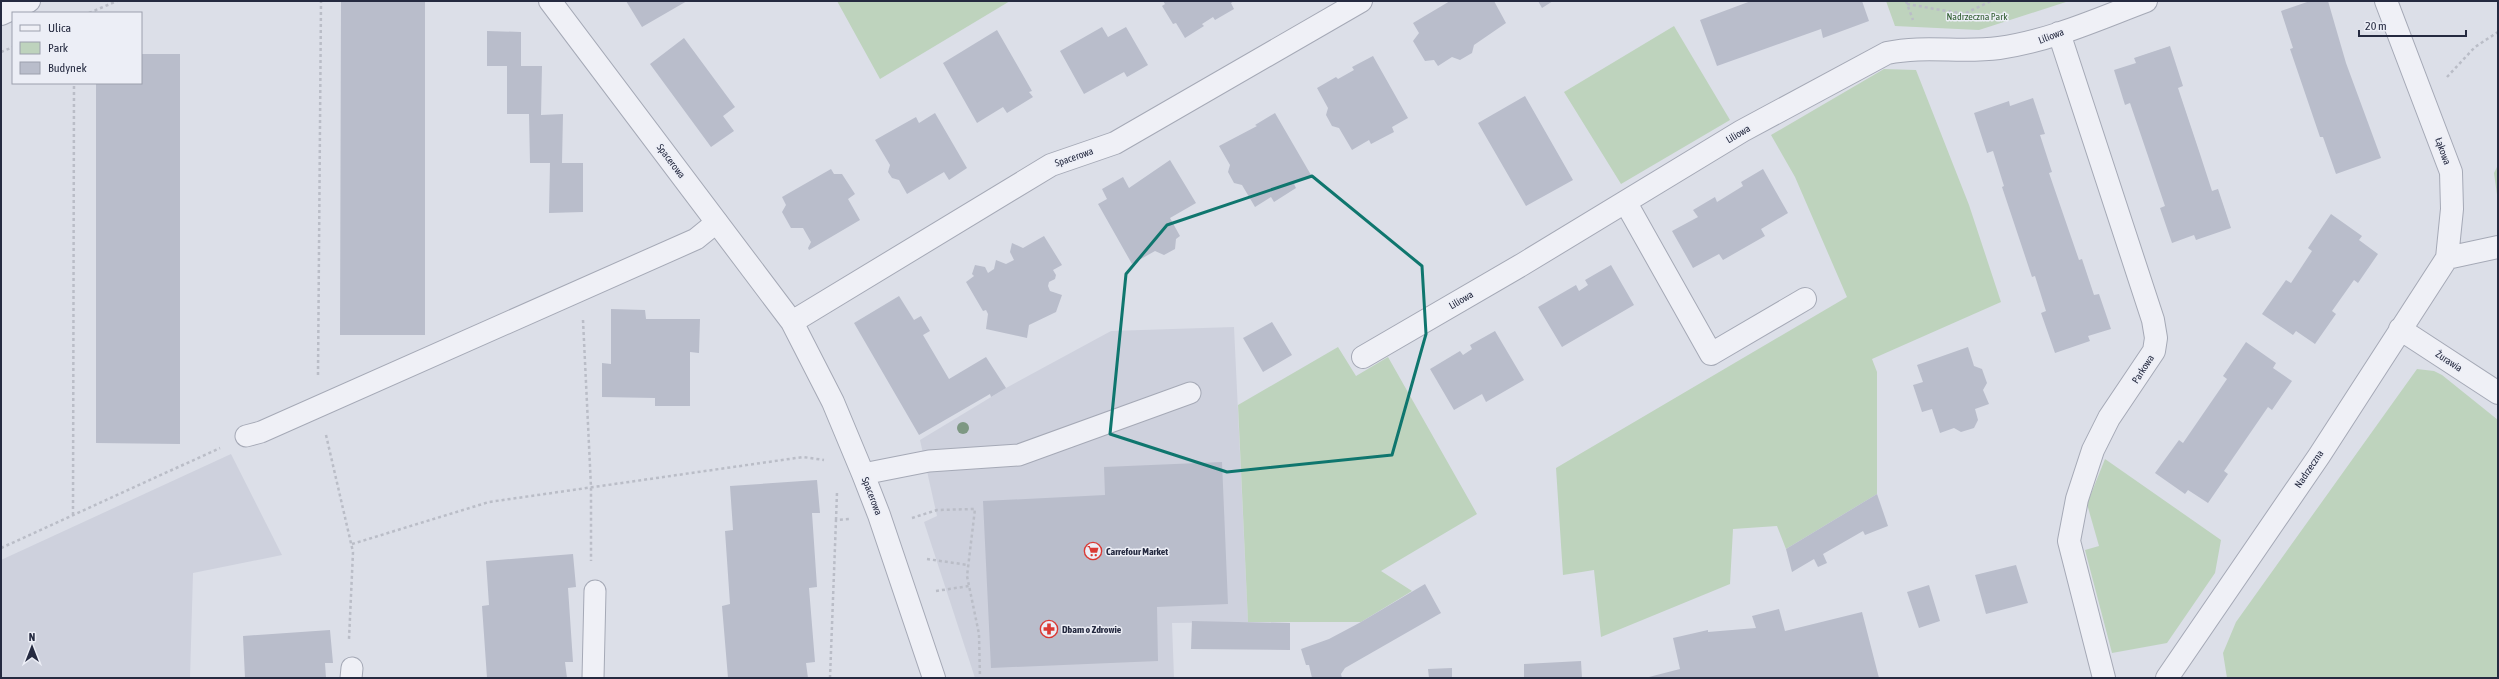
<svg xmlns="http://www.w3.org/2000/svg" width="2499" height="679" font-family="'Asap Condensed',sans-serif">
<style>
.built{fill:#ced1dd}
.green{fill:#bed3bd}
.building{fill:#b9bdcb}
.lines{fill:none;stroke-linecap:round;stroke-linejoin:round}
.lane-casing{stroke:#a5a9b6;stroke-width:23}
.street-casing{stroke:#a5a9b6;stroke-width:24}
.path{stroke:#babdc7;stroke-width:2.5;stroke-dasharray:3 3;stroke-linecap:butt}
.lane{stroke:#eff0f6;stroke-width:21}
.street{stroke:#eff0f6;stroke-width:22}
.tree{fill:#7e9883}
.marked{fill:none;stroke:#0f766e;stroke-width:3;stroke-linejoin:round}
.labels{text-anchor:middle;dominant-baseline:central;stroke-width:3;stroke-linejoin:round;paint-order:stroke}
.park-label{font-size:10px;fill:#315d31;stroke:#eceef6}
.street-label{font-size:10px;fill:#252a40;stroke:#eceef6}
.poi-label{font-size:10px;font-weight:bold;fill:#252a40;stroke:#eceef6;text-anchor:start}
</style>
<rect width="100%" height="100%" fill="#dcdfe8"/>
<path class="built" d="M1234,327l14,295 -76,1 2,55h-199l-51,-156 13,-6 -17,-76 86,-52 105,-57z
M231,454l51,101 -89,18 -3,105h-189v-118z"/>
<path class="green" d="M837,1h173l-130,78z
M1886,1h183l-90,29 -84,-4z
M1674,26l56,94 -109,64 -57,-92z
M1884,69l32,1 53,135 32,97 -129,57 5,13v122l-91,55 -9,-23 -44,3 -3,55 -129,53 -7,-67 -31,5 -7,-107 291,-171 -52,-120 -24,-42z
M2498,165v37l-4,-29z
M1338,347l18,29 32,-19 89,157 -96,57 31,20 -51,31h-113l-10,-217z
M2417,369l17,2 8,4 56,45v258h-271l-4,-25 13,-31z
M2105,459l116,81 -6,33 -48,70 -55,10 -27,-103 14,-4 -12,-42z"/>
<path class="building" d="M341,1h84v334h-85z
M626,1h61l-45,26z
M1163,1h71l-3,2 3,6 -19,11 -2,-3 -11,7 2,2 -19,12 -9,-15 -3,1 -11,-18 3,-2z
M1450,1h44l12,22 -32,22 -2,8 -12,7 -8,-3 -14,9 -4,-6 -9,1 -12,-20 6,-8 -6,-10z
M1538,1h15l-11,7z
M1751,1h111l7,20 -46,17 -2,-9 -104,37 -17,-46z
M2310,1h18l18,62 35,95 -45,16 -13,-37h-3l-30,-88 3,-1 -12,-37z
M1102,27l6,10 18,-10 22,38 -21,12 -3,-5 -40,22 -24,-43z
M997,30l35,61 -3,1 4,5 -26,16 -4,-6 -26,16 -34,-60z
M487,31l34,1v34h21l-1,49 22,-1 -1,49h21v49l-34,1 1,-50h-20l-1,-49h-22v-48h-20z
M684,38l51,69 -12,9 11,15 -23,16 -61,-83z
M2170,46l13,40 -5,2 22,66 12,37 6,-2 13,39 -35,12 -2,-5 -22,8 -12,-35 5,-2 -35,-103 -5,2 -11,-35 22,-7 -2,-5z
M141,54h39v390l-84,-1v-360h45z
M1373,56l35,62 -16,9 2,5 -23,12 -2,-4 -17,10 -13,-22 -7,-2 -6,-11 2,-7 -11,-20 19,-11 2,2 16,-9 -2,-3z
M1525,96l48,84 -47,26 -48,-83z
M2033,98l12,36 -5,1 12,37 -3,1 30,87 3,-1 12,36 5,-1 12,35 -23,7 2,5 -35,12 -14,-40 5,-2 -11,-35 -3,1 -30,-90 2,-1 -11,-35 -6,2 -13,-40 35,-12 1,5z
M935,113l32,55 -18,12 -5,-8 -37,22 -8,-14 -7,-2 -4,-6 2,-7 -15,-25 41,-23 3,6z
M1275,113l36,62 -17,9 2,4 -22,14 -3,-5 -16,10 -13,-22 -8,-2 -6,-11 2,-7 -11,-19 38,-20 -2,-1z
M1170,160l26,43 -26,15 10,18 -4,3 -1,10 -11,6 -9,-4 -23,13 -34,-60 9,-5 -5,-10 21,-12 6,11z
M831,169l3,5h8l13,20 -7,5 12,21 -51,30 -1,-2 3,-6 -8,-14h-12l-9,-16 4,-7 -4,-8z
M1763,169l25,44 -27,16 4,7 -42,24 -4,-6 -26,14 -21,-37 26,-14 -5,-7 22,-13 2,5 26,-16 -2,-4z
M2331,214l31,22 -3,4 19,14 -20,29 -4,-3 -22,31 4,3 -21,30 -19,-13 -3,4 -31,-21 24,-34 5,3 21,-32 -4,-3z
M1044,236l18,29 -9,5 3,5 -1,4 -6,3 -1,4 2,5 12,4 -6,17 -27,13 -2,13 -41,-9 2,-15 -2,-4 -3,1 -17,-29 8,-6 -2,-2 3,-9 10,2 3,6 6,-4 2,-9 10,4 8,-4 -4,-8 2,-9 11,5z
M1611,265l23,40 -72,42 -24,-40 38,-22 3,6 9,-6 -3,-5z
M899,296l15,24 7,-4 9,15 -7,4 26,44 37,-22 20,31 -15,9 -1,-3 -71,41 -65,-112z
M611,309l34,1 1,9h54l-1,34 -9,-1v54h-35v-8l-53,-1v-34l9,1z
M1272,322l20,33 -29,17 -20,-34z
M1495,331l29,49 -38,22 -4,-8 -28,16 -24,-41 30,-18 3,4 9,-6 -2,-4z
M2246,342l30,21 -3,5 19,13 -20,29 -4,-3 -44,64 4,3 -20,29 -20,-13 -3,4 -30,-21 24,-33 4,3 44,-64 -4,-3z
M1968,347l6,19 8,3 5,14 -4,7 6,14 -14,5 3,11 -4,8 -13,4 -7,-4 -14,5 -8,-24 -10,3 -9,-27 10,-3 -6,-17z
M1222,462l6,142 -71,3 1,54 -167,7 -8,-167 122,-6 -1,-28z
M817,480l3,33h-8l5,74 -8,1 6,74 -9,1 2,15h-80l-6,-72 8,-2 -5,-73 8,-1 -3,-44z
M1877,494l11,32 -23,9 -2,-4 -40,23 4,9 -9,4 -4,-8 -22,13 -6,-23z
M573,554l3,33 -8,1 5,74h-8l2,16h-80l-5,-72 7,-1 -3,-44z
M2016,565l12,38 -42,11 -11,-39z
M1425,584l16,29 -96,55 -4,6 1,4h-30l-3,-13h-3l-5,-16 28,-10 32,-17z
M1929,585l11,36 -21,7 -12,-36z
M1779,609l6,22 77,-19 17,66h-234l35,-9 -7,-31 35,-8v2l48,-4 -4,-12z
M1192,621l98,2v27l-99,-1z
M330,630l3,33h-8l1,15h-81l-2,-42z
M1581,661l1,17h-58v-14z
M1452,668v10h-23l-1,-9z"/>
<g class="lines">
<defs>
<path id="lane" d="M246,436l15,-4 435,-193 21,-17
M863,474l66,-13 90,-6 171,-62
M351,678l1,-10
M593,678l2,-87"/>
<path id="street" d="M550,1l242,321 41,80 30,72 16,41 55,163
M1,14l28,-13
M2059,33l94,287 3,18 -2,13 -45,67 -16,32 -16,49 -8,42 35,137
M1626,203l85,151 94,-55
M2447,258l51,-11
M792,322l259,-157 64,-22 246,-142
M2400,329l98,64
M1363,357l160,-93 219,-133 145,-78c37,-8 74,0 112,-5 51,-7 99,-29 147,-47
M2167,678l152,-222 128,-198 5,-49 -1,-37 -65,-171"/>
</defs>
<use href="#lane" class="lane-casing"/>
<use href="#street" class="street-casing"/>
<path class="path" d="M1906,1l7,19
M1907,4l57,10 27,-13
M89,13l28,-12
M1,52l12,-5
M2447,77l28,-30 23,-15
M583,320l8,167v74
M318,375l3,-374
M326,435l27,117 -4,87
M73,515l1,-432
M912,518l25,-8 38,-1 -8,67 12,58 1,44
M836,520l1,-28
M352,544l137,-42 314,-45 21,3
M1,548l219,-100
M927,559l41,6
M936,591l33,-5
M830,678l6,-158 13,-1"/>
<use href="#lane" class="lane"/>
<use href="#street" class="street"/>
</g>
<circle class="tree" cx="963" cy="428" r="6"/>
<path class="marked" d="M1312,176l110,90 4,68 -34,121 -165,17 -117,-38 16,-160 41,-49z"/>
<defs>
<symbol id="supermarket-ring" viewBox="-11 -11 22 22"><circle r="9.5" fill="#eceef6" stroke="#da3934" stroke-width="1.5"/><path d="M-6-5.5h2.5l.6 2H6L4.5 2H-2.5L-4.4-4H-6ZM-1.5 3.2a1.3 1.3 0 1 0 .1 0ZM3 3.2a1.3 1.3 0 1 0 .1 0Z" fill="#da3934"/></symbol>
<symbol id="pharmacy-ring" viewBox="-11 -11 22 22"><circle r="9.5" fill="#eceef6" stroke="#da3934" stroke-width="1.5"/><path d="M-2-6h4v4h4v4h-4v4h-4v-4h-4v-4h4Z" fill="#da3934"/></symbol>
</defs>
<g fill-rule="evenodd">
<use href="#supermarket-ring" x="1083" y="541" width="20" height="20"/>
<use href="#pharmacy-ring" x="1039" y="619" width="20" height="20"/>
</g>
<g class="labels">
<g class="park-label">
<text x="1977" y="16">Nadrzeczna Park</text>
</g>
<g class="street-label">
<text transform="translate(2051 36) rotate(-21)">Liliowa</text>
<text transform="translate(1738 134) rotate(-30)">Liliowa</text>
<text transform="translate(2443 151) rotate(70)">Łąkowa</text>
<text transform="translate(1074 157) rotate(-19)">Spacerowa</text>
<text transform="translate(671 161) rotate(53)">Spacerowa</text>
<text transform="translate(1461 300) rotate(-30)">Liliowa</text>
<text transform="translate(2449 361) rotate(33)">Żurawia</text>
<text transform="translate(2143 369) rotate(-57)">Parkowa</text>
<text transform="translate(2309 469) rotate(-56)">Nadrzeczna</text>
<text transform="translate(872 496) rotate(69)">Spacerowa</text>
</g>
<g class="poi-label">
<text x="1106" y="551">Carrefour Market</text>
<text x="1062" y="629">Dbam o Zdrowie</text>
</g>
</g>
<rect width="2499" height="679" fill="none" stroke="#252a40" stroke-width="4"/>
<rect x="12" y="12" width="130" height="72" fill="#eceef6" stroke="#9ca0ad"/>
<rect x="20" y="25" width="20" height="6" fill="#eff0f6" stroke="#9ca0ad"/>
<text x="48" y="32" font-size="12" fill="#252a40">Ulica</text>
<rect x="20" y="42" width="20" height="12" fill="#bed3bd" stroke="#9ca0ad"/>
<text x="48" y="52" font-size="12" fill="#252a40">Park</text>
<rect x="20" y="62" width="20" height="12" fill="#b9bdcb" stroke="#9ca0ad"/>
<text x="48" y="72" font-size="12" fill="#252a40">Budynek</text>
<g transform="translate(32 647)" stroke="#eceef6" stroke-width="3" paint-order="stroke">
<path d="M0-3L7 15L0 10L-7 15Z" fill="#252a40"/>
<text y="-6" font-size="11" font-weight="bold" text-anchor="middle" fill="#252a40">N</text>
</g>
<path d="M2359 30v6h107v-6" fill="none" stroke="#252a40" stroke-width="2"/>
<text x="2365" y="30" font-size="12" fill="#252a40" stroke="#eceef6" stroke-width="3" paint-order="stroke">20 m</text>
</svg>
